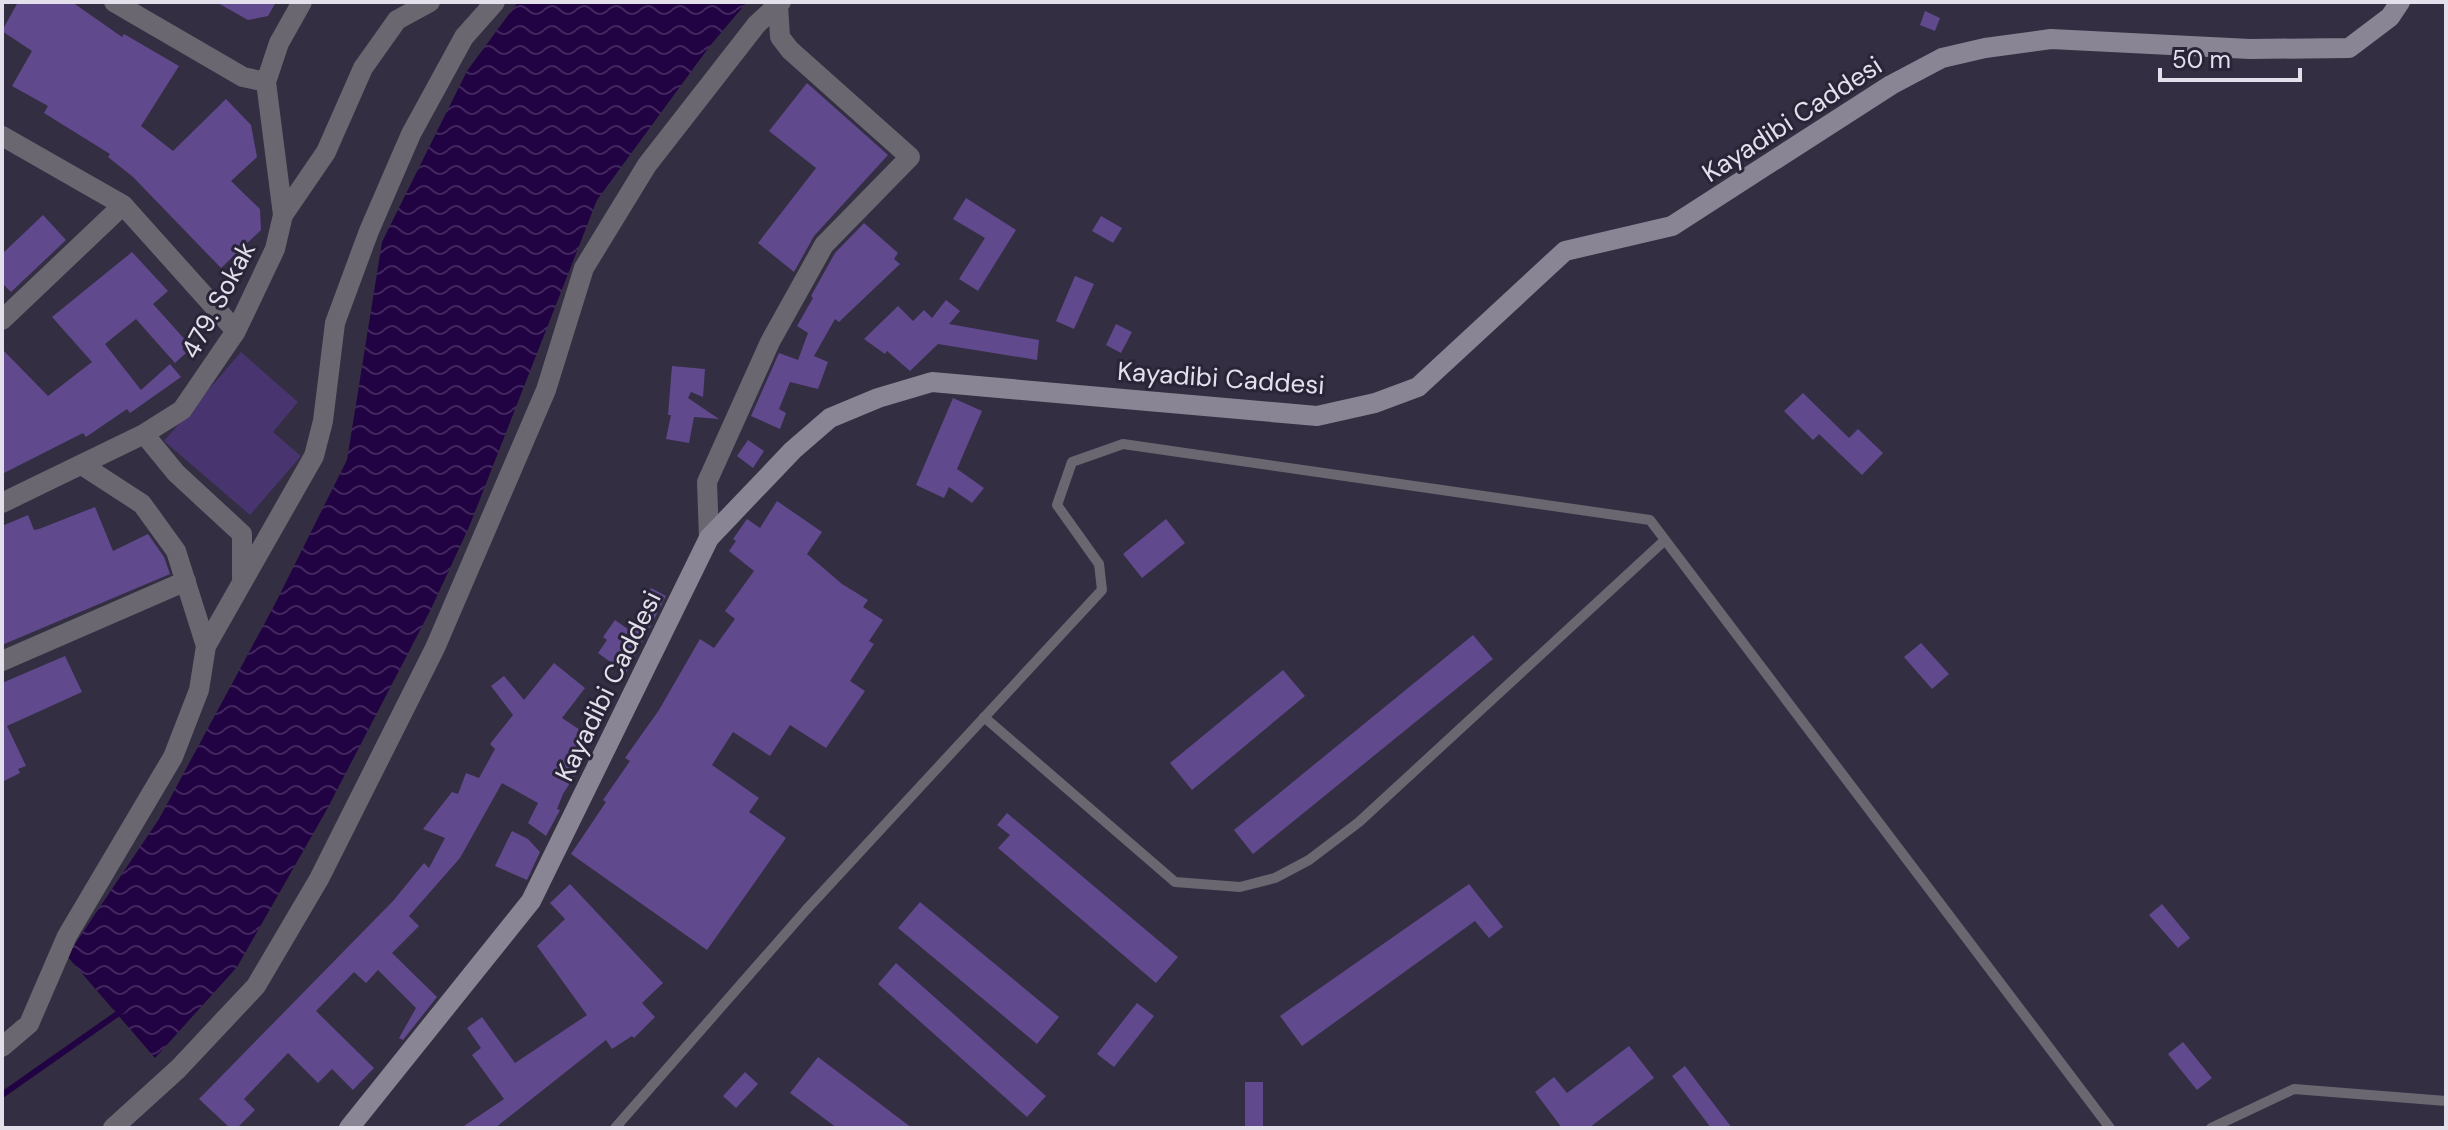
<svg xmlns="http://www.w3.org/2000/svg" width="2448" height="1130" font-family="'DM Sans',sans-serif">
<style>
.park{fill:#48346e}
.water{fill:url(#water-waves)}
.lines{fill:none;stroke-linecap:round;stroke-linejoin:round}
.stream{stroke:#210243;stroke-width:6}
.building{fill:#61498e}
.lane{stroke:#6a6771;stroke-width:10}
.street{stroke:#6a6771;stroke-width:20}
.secondary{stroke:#898595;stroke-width:20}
.labels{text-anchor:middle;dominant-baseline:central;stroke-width:6;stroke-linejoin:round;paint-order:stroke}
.street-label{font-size:26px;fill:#e3e0ec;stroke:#292437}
</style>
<defs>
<pattern id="water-waves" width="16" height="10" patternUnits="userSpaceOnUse" patternTransform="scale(2)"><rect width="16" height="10" fill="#210243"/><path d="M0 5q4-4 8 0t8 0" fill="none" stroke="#41275e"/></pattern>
</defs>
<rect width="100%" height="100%" fill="#332e41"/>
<path class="park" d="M241,352l57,50 -25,30 28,24 -51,59 -86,-74z"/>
<path class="water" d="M518,2h229l-38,45 -112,153 -128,327 -38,82 -105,202 -89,156 -82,91 -88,-102 92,-137 116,-215 72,-144 35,-218 85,-171z"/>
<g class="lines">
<path class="stream" d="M2,1095l121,-85"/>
</g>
<path class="building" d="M18,2h54l50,35 2,-3 55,32 -38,60 32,25 53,-52 25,26 6,32 -26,24 29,28 1,21 -40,38 -88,-91 -25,-20 2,-3 -66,-41 4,-7 -36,-20 20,-35 -30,-20z
M216,2h60l-8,14 -20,4z
M1925,11l15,7 -5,13 -15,-6z
M807,83l81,72 -74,81 -20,36 -36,-29 58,-75 -47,-37z
M966,198l50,32 -38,61 -19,-12 26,-41 -32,-19z
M43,215l23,25 -55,52 -9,-9v-29z
M1101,216l21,12 -9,15 -21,-12z
M864,223l34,30 -4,6 6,5 -61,58 -4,-3 -21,37 14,6 -10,27 -28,-7 -11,27 7,4 -6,16 -29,-13 28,-63 19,7 10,-27 -11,-7 16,-28 -2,-2 24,-43z
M132,252l36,39 -15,13 35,39 -6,6 4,4 -11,10 -39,-44 -31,25 36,46 29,-26 11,13 -51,36 -3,-4 -41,28 -3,-4 -81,41v-125l46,47 44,-34 -40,-45z
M1075,276l19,8 -20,45 -18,-8z
M946,300l14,11 -11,13 90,16 -2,20 -99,-16 -28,27 -23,-20 -2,3 -21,-15 34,-33 15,15 11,-11 8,8z
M1116,324l16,8 -11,21 -15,-8z
M672,366l33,3 -2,28 -12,-5 -3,6 31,21 -25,-2 -5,26 -23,-4 5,-24h-3z
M1803,393l46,45 9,-9 25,24 -21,22 -43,-41 -6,6 -29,-29z
M953,398l29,13 -25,58 27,19 -12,15 -23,-16 -5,11 -28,-13z
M748,440l16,11 -11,17 -16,-12z
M777,501l45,31 -15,22 35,30 26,16 -5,7 20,13 -14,21 5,3 -24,37 15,10 -39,57 -36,-23 -20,31 -37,-24 -21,33 47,33 -10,14 37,26 -79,112 -136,-96 35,-52 -3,-2 27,-39 -5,-3 34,-48 41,-71 14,9 21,-29 -10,-8 29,-40 -25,-20 7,-10 -3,-2 14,-20 13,9z
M95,507l18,44 35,-17 16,23 6,17 -168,71v-119l26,-11 6,15 5,-1z
M1166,519l19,24 -43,35 -19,-24z
M651,588l15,8 -40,77 -28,-20 9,-13 -4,-3 12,-17 14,10z
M1473,635l20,24 -240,195 -19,-24z
M1921,643l28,31 -17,15 -28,-32z
M65,656l17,36 -75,34 19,40 -8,3 2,4 -18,9v-99z
M554,663l31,25 -23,30 30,20 -20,30 5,4 -14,22 -6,15 3,1 -14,26 -18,-13 10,-20 -36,-20 -42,75 -51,58 10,10 -27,27 45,44 -34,43 -4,-2 17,-30 -38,-38 -12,13 -12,-11 -38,39 58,57 -21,22 -21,-21 -14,14 -30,-30 -44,46 11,11 -18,18h-7l-31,-29 194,-198 31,-38 5,5 16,-30 -22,-9 29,-37 6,2 8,-21 13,5 16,-29 -5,-5 23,-29 -22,-29 13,-10 20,24z
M1283,670l22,26 -113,94 -22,-27z
M1007,813l171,144 -22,26 -158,-135 12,-13 -13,-10z
M512,831l16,8 12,13 -13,28 -32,-14z
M570,884l93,99 -21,20 13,14 -21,21 -2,-2 -20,13 -6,-9 -111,88h-34l43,-29 -32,-44 9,-7 -14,-20 15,-11 33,46 72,-48 -50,-69 28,-27 -15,-16z
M1469,884l34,43 -14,11 -14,-17 -173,125 -22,-30z
M920,902l139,115 -22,27 -139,-116z
M2162,904l28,34 -12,10 -29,-33z
M896,963l150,133 -19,21 -149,-133z
M1137,1003l17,13 -40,51 -17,-13z
M2183,1042l29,36 -15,12 -29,-36z
M1629,1046l25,32 -65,50h-27l-27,-36 19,-15 13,16z
M818,1057l94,71h-75l-47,-35z
M1685,1066l47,62h-21l-39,-52z
M745,1072l13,12 -22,24 -13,-12z
M1245,1082h18v46h-18z"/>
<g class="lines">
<path class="lane" d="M984,717l191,165 65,5 35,-9 34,-18 50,-38 306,-282
M615,1128l191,-218 296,-320 -3,-26 -42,-59 15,-43 51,-18 527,76 460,608
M2211,1128l83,-39 152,12"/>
<path class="street" d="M114,2l129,75 23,5
M2,136l121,69 113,126
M283,215l43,-63 37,-84 34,-48 33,-18
M2,320l121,-115
M144,434l32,39 66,61v44
M2,503l142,-69 38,-24 54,-79 39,-82 8,-34 -17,-133 13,-39 23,-41
M709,538l-2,-56 63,-140 54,-97 86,-88 -120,-107 -10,-13 -2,-32
M206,646l108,-190 9,-35 12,-98 34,-92 42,-97 53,-97 31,-35
M2,661l184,-80
M2,1047l27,-23 38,-88 106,-179 26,-67 7,-44 -30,-95 -34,-47 -60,-39
M113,1128l65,-59 78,-83 63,-107 116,-231 111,-258 38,-122 63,-103 110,-141 24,-22"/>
<path class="secondary" d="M349,1128l182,-227 178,-363 84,-88 37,-32 48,-20 54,-16 385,34 58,-13 43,-16 147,-136 107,-25 219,-141 51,-27 43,-10 66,-9 199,10 99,-1 41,-31 10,-15"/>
</g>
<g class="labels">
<g class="street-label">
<text transform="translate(1792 119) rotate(-33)">Kayadibi Caddesi</text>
<text transform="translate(218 300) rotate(-62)">479. Sokak</text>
<text transform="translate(1221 378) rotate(4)">Kayadibi Caddesi</text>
<text transform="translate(608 686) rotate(-64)">Kayadibi Caddesi</text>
</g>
</g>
<rect width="2448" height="1130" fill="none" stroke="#e3e0ec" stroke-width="8"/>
<path d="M2160 68v12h140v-12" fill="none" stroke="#e3e0ec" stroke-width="4"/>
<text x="2172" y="68" font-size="24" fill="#e3e0ec" stroke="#292437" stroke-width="6" paint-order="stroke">50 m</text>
</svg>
